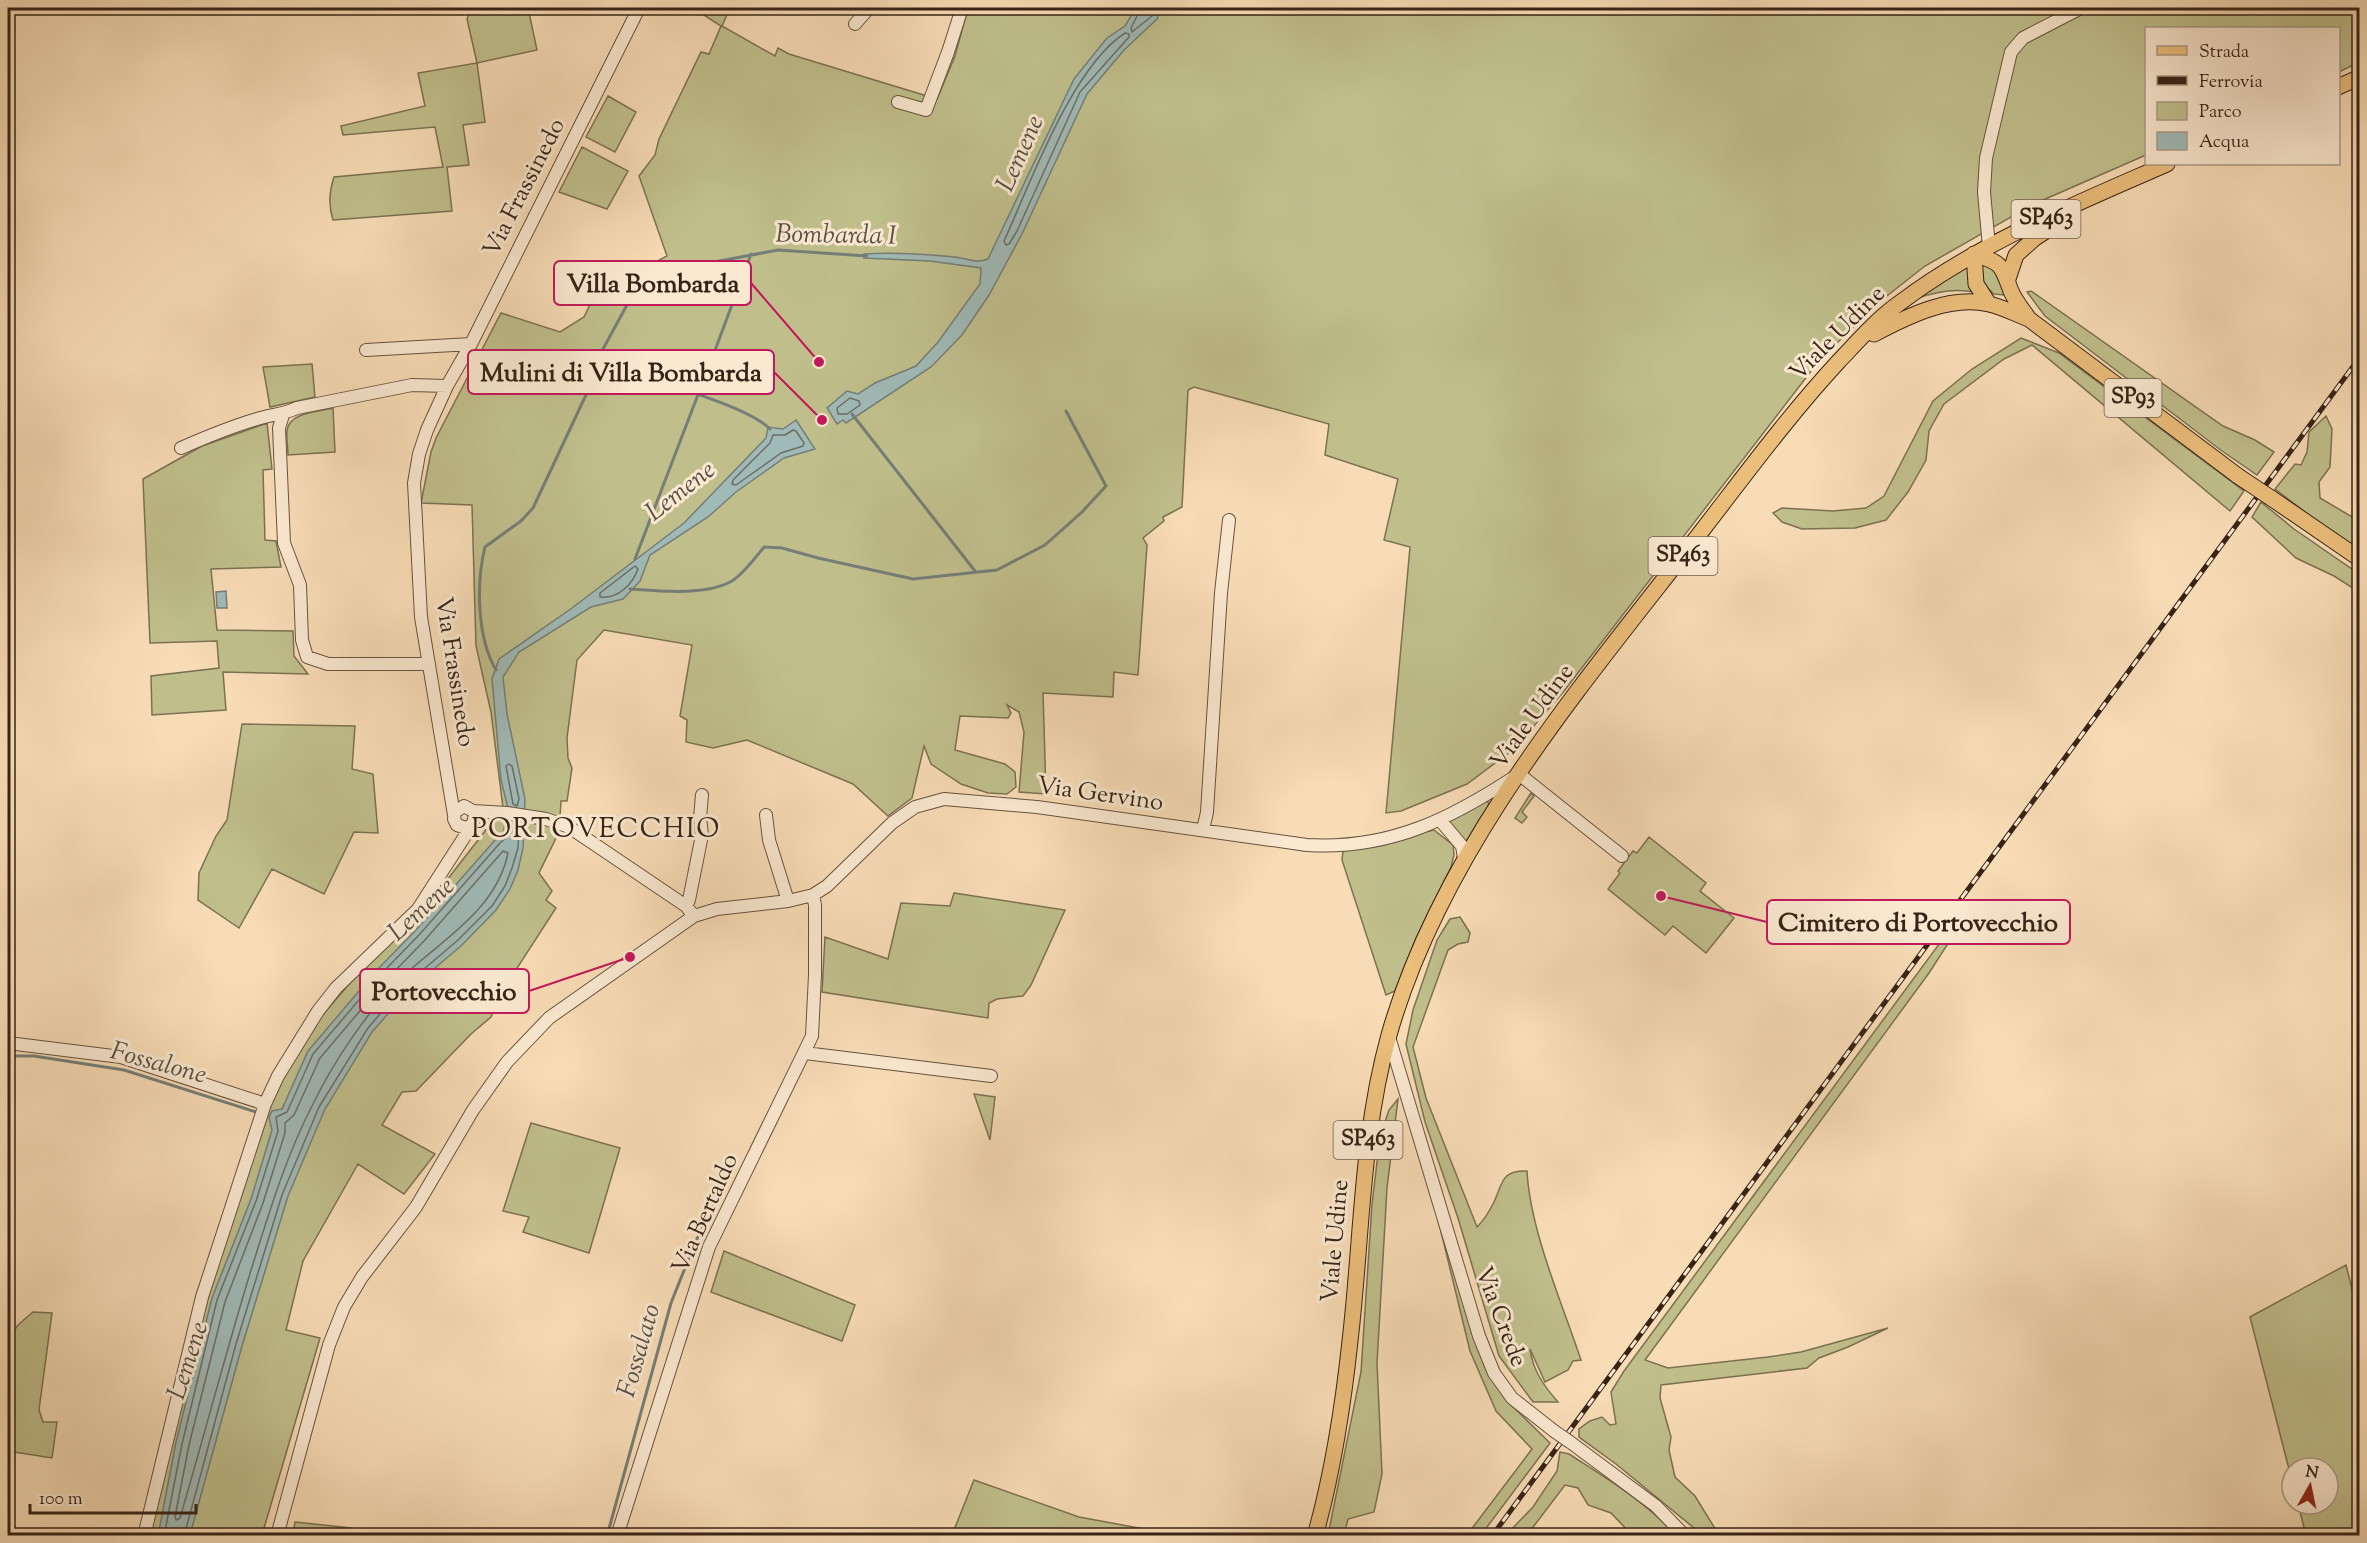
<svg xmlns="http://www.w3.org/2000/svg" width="2367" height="1543" font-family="'Sorts Mill Goudy',serif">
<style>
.green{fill:#c0bf8c;stroke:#7c7151;stroke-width:1.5}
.water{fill:#a0bab7;stroke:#767e77;stroke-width:1.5}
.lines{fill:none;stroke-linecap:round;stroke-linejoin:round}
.shore{stroke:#6c6e66;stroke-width:1.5}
.stream{stroke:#767e77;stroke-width:3}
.minor-casing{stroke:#67513e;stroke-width:14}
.major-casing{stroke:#372316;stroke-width:17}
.minor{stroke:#fae8d0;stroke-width:12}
.major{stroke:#ecbe7b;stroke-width:15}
.rail-casing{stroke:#372316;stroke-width:5}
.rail{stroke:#fae8d0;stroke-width:3;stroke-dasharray:9;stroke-linecap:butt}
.minor-bridge-casing{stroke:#67513e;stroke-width:14;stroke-linecap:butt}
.major-bridge-casing{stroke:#372316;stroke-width:17;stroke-linecap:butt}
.minor-bridge{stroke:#fae8d0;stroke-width:12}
.major-bridge{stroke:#ecbe7b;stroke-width:15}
.labels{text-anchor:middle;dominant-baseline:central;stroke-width:6;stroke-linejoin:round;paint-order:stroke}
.shield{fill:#fae8d0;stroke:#725e4e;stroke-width:1.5}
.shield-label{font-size:22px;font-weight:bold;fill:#372316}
.street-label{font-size:24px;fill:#372316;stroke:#fae8d0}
.water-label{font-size:26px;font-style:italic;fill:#565046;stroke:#fae8d0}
.quarter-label{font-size:27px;letter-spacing:1.5px;fill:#372316;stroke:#fae8d0}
.leader{fill:none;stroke:#c2185b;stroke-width:2}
.callout-dot{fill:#c2185b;stroke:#fae8d0;stroke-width:2}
.callout{fill:#fae8d0;stroke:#c2185b;stroke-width:2}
.callout-label{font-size:26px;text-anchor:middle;font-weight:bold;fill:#372316}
</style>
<rect width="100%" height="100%" fill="#f8dcb6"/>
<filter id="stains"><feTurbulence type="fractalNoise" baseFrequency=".00333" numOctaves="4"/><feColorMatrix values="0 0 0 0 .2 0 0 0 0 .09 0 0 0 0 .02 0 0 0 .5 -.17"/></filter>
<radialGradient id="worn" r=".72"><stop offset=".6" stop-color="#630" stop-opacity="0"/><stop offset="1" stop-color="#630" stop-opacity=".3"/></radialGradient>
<path class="green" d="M468,8h60l9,42 -60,13 8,59 -22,3 6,40 -22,2 5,44 -119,9c-5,-15 -4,-28 1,-43l109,-10 -8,-40 -92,8 -2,-9 84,-20 -7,-33 59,-10 -10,-44 2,-5z
M693,8h37l-8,18 53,30 3,-8 11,6 148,45 18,-43 13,-48h1391v54l-20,10 -1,-44h-192v127l-112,49 -109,62 -42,33 -45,43 -26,28 -248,321 -50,58 -47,35 -66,27 -15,2 24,-266 -26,-7 14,-61 -73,-24 4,-31 -135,-37 -6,3 -6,117 -19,10 1,4 -21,17 4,7 -9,130 -24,-3 -1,25 -70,-4 3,101 -27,-2 5,-60 -5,-20 -12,-7 4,8 -3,5 -48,-2 -5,34 50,14 10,8 1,15 -9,7 -19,-1 -27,-9 -30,-20 -7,-18 -12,52 -24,18 -35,-32 -106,-44 -34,8 -27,-6 1,-22 -7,-4 12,-71 -88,-15 -27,30 -10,78 1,20 4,10 -5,33h-6l-2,31 -20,41 13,18 -6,9 10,8 -57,88 -8,21 -20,17 -55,57 -14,1 -20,33 53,29 -31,40 -46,-30 -55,97 -17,69 34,8 -58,197 -113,1 62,-257 57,-170 18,-40 35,-52 46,-54 55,-51 81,-104 -12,-96 -15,-66 -4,-141 -51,-2 10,-51 5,-14 65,-125 59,19 24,-15 9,-19 14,-10 60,-32 -28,-80 16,-21 4,-16 42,-87 8,2 12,-28z
M608,96l28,16 -21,40 -29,-15z
M582,147l46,24 -21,38 -48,-17z
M1981,261l16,7 7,27 -10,-1 -10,-9z
M1967,264l2,21 5,7c-20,-4 -40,0 -59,7z
M2031,291l192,135 32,14 19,12 -17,23 -35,-24 -177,-135 -18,-24z
M2021,338l38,15 185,138 -14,20 -198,-166 -28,14 -60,45 -15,27 -3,29 -18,32 -22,28 -31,8 -53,1 -20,-7 -9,-9 9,-5 51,3 33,-3 18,-12 49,-95 39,-32z
M312,364l3,33 -45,10 -7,-40z
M333,408l2,44 -47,3c0,-7 -2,-17 -1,-24 2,-19 31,-19 46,-23z
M2326,416l6,13 -2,38 -11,15 1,16 39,23v30l-16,-10 -68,-52 20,-25 6,1 6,-13 2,-20z
M267,423l5,46 -9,1 2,70 11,1 5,26 -70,2 6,61 76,1 1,25 14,18 -85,-2 3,38 -74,5 -1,-39 68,-8 -2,-27 -67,2 -7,-164 59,-33z
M2261,502l33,27 65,45v18l-25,-16 -38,-18 -44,-41z
M242,724l113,2 -3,43 21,5 5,59 -24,-1 -30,62 -52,-25 -33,59 -41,-28 1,-27 17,-37 11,-16z
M1531,793l3,3 -12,16 5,5 -5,6 -7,-5z
M1483,801l5,1 1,4 -23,36 -15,-16 -1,-5z
M1434,830l19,15 1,10 -3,12 -35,71 -21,53 -9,4 -44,-135 1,-9z
M1649,837l57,46 -6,8 34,27 -28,35 -33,-27 -8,9 -57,-46 12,-16 -2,-2 15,-20 4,2z
M954,893l111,17 -34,75 -8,11 -26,3 -8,4 -1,15 -166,-26 3,-55 63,22 13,-56 49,3z
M1971,908l-42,65 -284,387 23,8 100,-11 33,-5 87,-24 -40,19 -29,11 -12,10 -146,17 -1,13 11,39 -2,13 6,27 20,19 24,39h-20l-5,-7 -78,-64 -37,-27v-8l11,-8 12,-4 8,8 6,-1 -5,-32 13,-21 338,-458z
M1460,917l10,16 -2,9 -10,2 -10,6 -35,97 13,51 51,129c6,-6 12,-15 16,-23 10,-20 7,-34 34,-33 3,59 35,132 54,189l-8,1 -5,9 -23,12 -15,-33c3,22 14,37 28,53h-25l-34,-46 -41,-138 -33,-96 -19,-78 7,-34 24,-70 13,-21z
M974,1094l21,3 -5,43z
M1398,1099l-11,89 -10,175 5,111 -8,38 -26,7 -4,16h-16l33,-163 11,-168 8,-67 9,-27z
M531,1123l89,25 -31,105 -66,-21 6,-15 -26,-6z
M1436,1211l45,145 26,45 43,42 -69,92h-14l65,-86 -36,-38 -26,-60z
M724,1251l131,54 -13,36 -131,-49z
M2346,1265l14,56 -1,214h-53l-8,-31h30v-36h-36v13l-42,-164z
M33,1312l19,1 -13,97 4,12h14l-5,36 -44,-7v-112l10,-14z
M1560,1452l9,2c35,23 79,49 106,81h-43l-21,-22 -23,-8 -10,-17 -13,-3 -38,50h-21l27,-28 24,-36z
M974,1480l105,37 98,18h-225z
M295,1522l56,6 12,7h-70z"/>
<path class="water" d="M1136,8h25l-4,11 -33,31 -37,44 -65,140 -33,61 -27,40 -31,32 -85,56 -3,-3 -6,4 -10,-16 20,-17 11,3 17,-11 41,-17 22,-24 42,-58 1,-16 -51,-7 -66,-3v-4c30,-2 61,0 91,3 11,1 22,7 33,2l86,-180 33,-41 18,-12z
M796,420l19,29 -31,9 -48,34 -28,25 -58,38 -10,26 -17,18 -32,8 -72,45 -16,25 4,37 18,85 -2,49 -5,22 -8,19 -14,21 -34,35 -54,46 -36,41 -47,77 -37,87 -46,150 -52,189 -32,1 18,-94 36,-144 39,-99 21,-69 -3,-13 3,-6 10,-2 26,-58 69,-81 38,-39 81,-92 7,-5 5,-26 -7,-28 -9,-101 7,-20 73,-51 112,-85 82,-85 2,-11 15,2z
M226,591l1,17h-10l-1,-16z"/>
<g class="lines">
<path class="shore" d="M1141,8l-10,20 1,4 20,-16 3,-8
M1125,33l4,1v3l-49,55 -63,139 -8,13 -3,1 -2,-4c27,-59 68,-174 121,-208z
M850,398l9,3 1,4 -13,9h-9l-1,-6z
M793,430l3,1 8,12 -1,3 -22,7 -45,32 -4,-1 1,-4 37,-37 3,-8h12z
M635,566l3,3c-6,16 -20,30 -38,28v-4z
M509,764l3,2 7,33 -2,7 -4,-2 -7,-38z
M503,851l5,2c-12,59 -70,89 -110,128 -33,34 -64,80 -85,123 -27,52 -44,109 -62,166 -25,82 -47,166 -71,248l-4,2 -1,-3 14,-72 36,-143 38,-99 22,-70v-10l9,-8 26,-57 67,-79 37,-38z
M164,1536l18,-92 35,-144 39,-99 22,-70 -2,-14 11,-5 26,-58 68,-80 38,-39 81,-92 8,-7 3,-15
M184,1536l52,-192 46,-149 37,-88 49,-79 36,-42 54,-46 34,-34 13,-20 7,-18 6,-20 1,-26"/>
<path class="stream" d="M705,377l46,-123
M852,414l123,157
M770,429c-27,-27 -130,-51 -170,-64l3,-16 31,-57 32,-21 112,-21 89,6
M635,559l64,-167
M630,589c29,2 76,7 102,-8 12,-8 23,-23 32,-34l18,1 36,10 95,21 84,-9 48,-25 37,-33 24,-26 -40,-75
M496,670c-19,-32 -20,-87 -11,-123l36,-26 12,-13 67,-143
M8,1056h26l90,14 135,43
M607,1536l64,-233 24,-60 30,-61"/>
<defs>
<path id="minor" d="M855,24l14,-16
M898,102l28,8 22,-58 14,-44
M1989,247l-5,-55 2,-34 25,-106 12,-14 58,-30
M366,350l105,-6
M283,415l-4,13 5,115 16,42 2,55 5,17 21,7h101
M181,448c25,-11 49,-21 76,-29 15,-5 25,-4 40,-11l115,-23 35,1
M473,811l2,6 -3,8 -6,3 -9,-3 -3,-6 1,-7 9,-6 9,5 34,2 39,6 23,8 117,79 8,10
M454,815l-33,-198 -7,-134 5,-29 8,-24 20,-44 24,-42 168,-336
M766,815l3,25 19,61
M1440,820l22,26 2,12
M1203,830l4,-18 14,-219 8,-73
M686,906l3,-6 13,-65 -2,-17 2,-23
M1389,1037l90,299 15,37 18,25 42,33
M8,1043l113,14 144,47
M805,1053l186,23
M1570,1442l86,64 29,30
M144,1536l58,-239 63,-193 13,-28 40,-65 18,-23 82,-79 54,-84
M277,1536l52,-191 15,-38 18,-30 54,-70 57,-97 34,-48 42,-44 145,-102 23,-7 71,-8 25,-6 14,-9 65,-63 23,-16 29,-8 93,8 270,38c84,5 145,-27 212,-71l103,82
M617,1536l92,-289 103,-211 3,-61v-70l-2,-10"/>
<path id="major" d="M2338,87l22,-10
M1974,254c29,9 27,11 37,37 4,10 12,19 18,28
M1974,254l2,30 13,20
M2008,279l8,-24 19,-17 28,-18
M1874,334c34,-18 76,-39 115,-30 13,3 27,10 40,15l209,157
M2271,498l89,61
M1315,1536c18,-64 28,-129 35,-195 12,-102 11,-205 39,-306 54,-190 196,-353 315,-507 44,-57 86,-114 135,-167 19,-20 39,-43 62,-59 78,-59 177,-99 266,-138"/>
</defs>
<use href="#minor" class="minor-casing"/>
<use href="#major" class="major-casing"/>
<use href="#minor" class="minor"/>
<use href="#major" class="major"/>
<defs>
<path id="rail" d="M1492,1536l868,-1179"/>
</defs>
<use href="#rail" class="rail-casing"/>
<use href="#rail" class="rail"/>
<defs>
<path id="minor-bridge" d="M1554,1431l16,11"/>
<path id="major-bridge" d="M2238,476l33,22"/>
</defs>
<use href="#minor-bridge" class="minor-bridge-casing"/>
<use href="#major-bridge" class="major-bridge-casing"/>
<use href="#minor-bridge" class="minor-bridge"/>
<use href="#major-bridge" class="major-bridge"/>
</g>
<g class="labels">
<g class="shield">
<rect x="2011.5" y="200" width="69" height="38" rx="4.5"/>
<rect x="2104.5" y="379" width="57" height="38" rx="4.5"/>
<rect x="1648.5" y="537" width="69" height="38" rx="4.5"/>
<rect x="1333.5" y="1121" width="69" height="38" rx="4.5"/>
</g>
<g class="shield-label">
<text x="2046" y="219">SP463</text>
<text x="2133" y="398">SP93</text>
<text x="1683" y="556">SP463</text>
<text x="1368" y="1140">SP463</text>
</g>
<g class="street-label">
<text transform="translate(525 188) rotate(-63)">Via Frassinedo</text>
<text transform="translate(1838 334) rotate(-45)">Viale Udine</text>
<text transform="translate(454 672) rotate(81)">Via Frassinedo</text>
<text transform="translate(1533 717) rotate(-54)">Viale Udine</text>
<text transform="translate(1100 795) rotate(8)">Via Gervino</text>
<text transform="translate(706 1214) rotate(-66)">Via Bertaldo</text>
<text transform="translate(1336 1241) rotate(-85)">Viale Udine</text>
<text transform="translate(1500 1317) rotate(69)">Via Crede</text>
</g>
<g class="water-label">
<text transform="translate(1021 154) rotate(-66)">Lemene</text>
<text transform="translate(836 236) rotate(1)">Bombarda I</text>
<text transform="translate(681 492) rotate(-38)">Lemene</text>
<text transform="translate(422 910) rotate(-43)">Lemene</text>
<text transform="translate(158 1064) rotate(15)">Fossalone</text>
<text transform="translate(640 1351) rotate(-74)">Fossalato</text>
<text transform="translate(189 1361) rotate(-72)">Lemene</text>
</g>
<g class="quarter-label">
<text x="596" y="830">PORTOVECCHIO</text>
</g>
</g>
<path class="leader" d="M819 362L751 283M822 420L774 372M1661 896L1767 922M630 957L529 991"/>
<g class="callout-dot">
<circle cx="819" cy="362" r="6"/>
<circle cx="822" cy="420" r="6"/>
<circle cx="1661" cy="896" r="6"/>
<circle cx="630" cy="957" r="6"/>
</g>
<g class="callout">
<rect x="554" y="261" width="197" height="44" rx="6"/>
<rect x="468" y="350" width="306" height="44" rx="6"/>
<rect x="1767" y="900" width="303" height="44" rx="6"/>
<rect x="360" y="969" width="169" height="44" rx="6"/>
</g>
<g class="callout-label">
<text x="653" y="292">Villa Bombarda</text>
<text x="621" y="381">Mulini di Villa Bombarda</text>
<text x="1918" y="931">Cimitero di Portovecchio</text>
<text x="444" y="1000">Portovecchio</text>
</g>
<rect width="2367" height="1543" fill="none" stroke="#f8dcb6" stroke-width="30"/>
<rect x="9" y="9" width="2349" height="1525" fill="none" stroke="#372316" stroke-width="3"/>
<rect x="15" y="15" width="2337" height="1513" fill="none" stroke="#372316" stroke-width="1.5"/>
<rect x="2145" y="27" width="195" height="138" fill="#fae8d0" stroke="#ac9986" stroke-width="1.5"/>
<rect x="2157" y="46" width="30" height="9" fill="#ecbe7b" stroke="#ac9986" stroke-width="1.5"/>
<text x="2199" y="57" font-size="18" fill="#372316">Strada</text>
<rect x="2157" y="76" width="30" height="9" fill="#372316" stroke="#ac9986" stroke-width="1.5"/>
<text x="2199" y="87" font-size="18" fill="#372316">Ferrovia</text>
<rect x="2157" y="102" width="30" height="18" fill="#c0bf8c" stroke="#ac9986" stroke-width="1.5"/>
<text x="2199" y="117" font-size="18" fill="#372316">Parco</text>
<rect x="2157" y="132" width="30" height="18" fill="#a0bab7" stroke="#ac9986" stroke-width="1.5"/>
<text x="2199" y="147" font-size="18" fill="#372316">Acqua</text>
<g transform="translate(2310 1486) rotate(9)"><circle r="28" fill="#fae8d0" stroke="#ac9986" stroke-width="1.5"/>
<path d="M0-4.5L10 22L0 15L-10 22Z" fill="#8f2418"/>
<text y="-9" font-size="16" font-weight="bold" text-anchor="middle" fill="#372316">N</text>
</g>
<path d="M30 1504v9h166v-9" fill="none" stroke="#372316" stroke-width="3"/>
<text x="39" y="1504" font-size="18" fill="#372316" stroke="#fae8d0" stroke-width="4.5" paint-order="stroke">100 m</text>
<rect width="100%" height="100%" filter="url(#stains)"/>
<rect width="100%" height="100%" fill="url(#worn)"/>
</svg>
